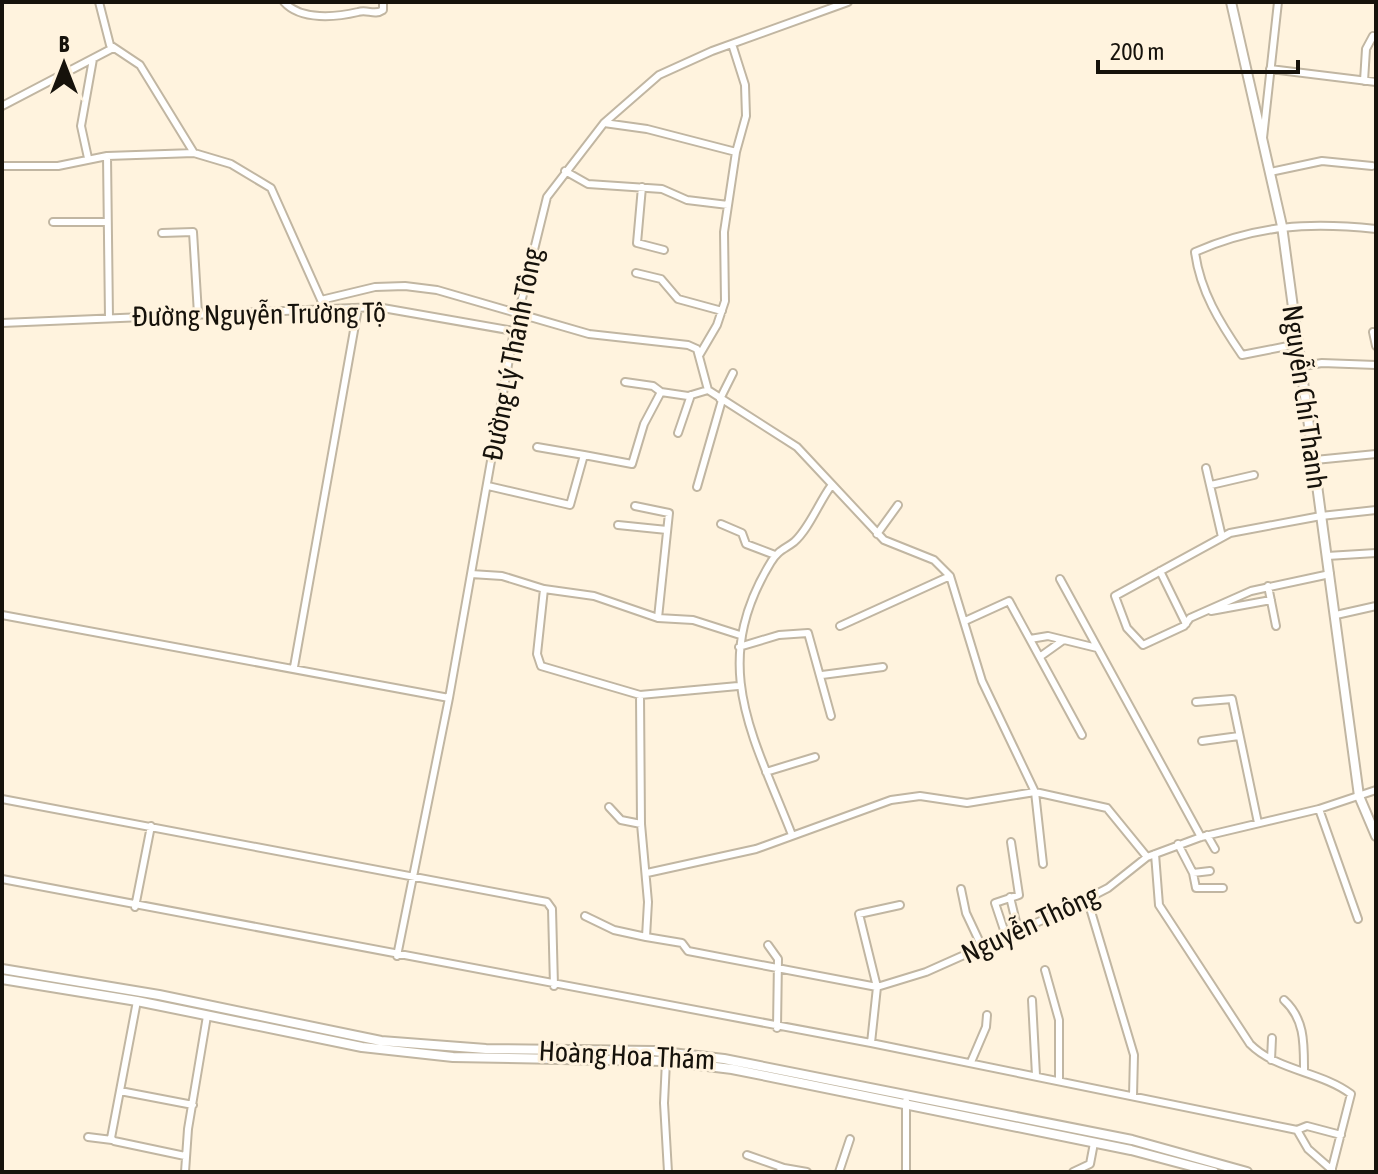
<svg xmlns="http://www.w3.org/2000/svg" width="1378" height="1174" font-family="'Asap Condensed',sans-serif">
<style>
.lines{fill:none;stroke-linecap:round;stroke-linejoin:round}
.minor-casing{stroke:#c1b6a2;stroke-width:10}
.major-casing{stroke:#c1b6a2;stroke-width:12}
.minor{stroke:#fff;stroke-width:6}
.major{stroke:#fff;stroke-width:8}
.labels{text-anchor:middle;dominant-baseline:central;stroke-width:6;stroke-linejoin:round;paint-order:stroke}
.street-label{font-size:28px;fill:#16120b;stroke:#fff3de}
</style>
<rect width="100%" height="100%" fill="#fff3de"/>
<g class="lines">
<defs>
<path id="minor" d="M99,2l11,43 30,20 54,88 37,11 40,24 51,114
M284,2c17,19 53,15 74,10 10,-3 16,4 25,-2v-8
M1270,69l106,13
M1364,81l2,-32 7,-13
M2,106l111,-58
M604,123l43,6 89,23
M1263,138l15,-136
M107,156l2,162
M88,158l-7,-32 12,-67
M2,166h56l49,-10 87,-3
M565,171l23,13 74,5 25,11 41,5
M1270,172l52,-11 50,5
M642,187l-5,56 27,7
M53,222h53
M162,233l31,-1 5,82
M636,273l25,6 17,20 44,12
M321,300l54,-13 30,-1 32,4 152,44 99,11 9,4 11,41 89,57 87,93 50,20 16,16 32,105 53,111 72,16 40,49
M2,323l375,-16 137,24
M1373,332l3,14
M1298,344l-56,11c-22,-32 -42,-64 -47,-103 62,-27 114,-30 181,-23
M700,354l17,-29 8,-24 -1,-69 12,-80 10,-36 -1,-31 -13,-41
M1303,366l19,-3 54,2
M625,382l28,4 8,6
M720,399l13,-26
M678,433l13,-38
M537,447l47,8
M1315,460l61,-6
M1206,468l16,69
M1211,485l43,-10
M488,486l82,19 14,-50 48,9 12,-40 17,-32 27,4 20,-6
M697,487l25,-87
M635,506l34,7 -11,105
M721,524l21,9 4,11 29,11
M618,525l49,5
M877,534l21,-29
M1327,556l49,-3
M1160,571l26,53
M471,574l31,2 42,13 50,7 64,22 35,2 47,15
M1330,574l-79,17 -61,27 -6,8 -41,19 -16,-17 -12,-32 115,-63 91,-17 55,-6
M1060,579l141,258
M1268,586l8,40
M544,589l-7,65 4,12 99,29 98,-9
M1211,611l60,-11
M2,615l447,83
M1336,615l40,-9
M965,621l44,-20 73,134
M840,626l110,-50
M1030,639l18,-3 49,12
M739,647l40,-12 29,-2 23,83
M1041,656l21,-15
M294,667l64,-359
M822,675l61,-8
M640,695l1,129 7,78 -2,35 36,6 6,8 189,36 49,-15 139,-62 43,-22 39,-31 54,-20 118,-28 57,-19
M1196,702l36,-3 26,124
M1202,741l37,-5
M766,772l49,-15
M2,799l545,103 5,7 2,77
M609,807l12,13 20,4
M1319,809l39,110
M792,835c-39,-100 -84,-170 -21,-273 6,-11 14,-13 23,-20 15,-13 25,-40 37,-56
M1207,835l8,14
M1178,844l15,29 3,15h27
M1155,854l4,51 91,139c27,27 70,27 101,50l-20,78
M647,873l109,-24 135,-49 29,-4 47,7 68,-11 8,72
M1193,873l17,-2
M2,879l869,164 426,87 10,-4 34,9
M961,889l5,24 16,34
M1010,897l8,33
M1087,898l47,157 -1,41
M135,907l16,-81
M585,916l29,14 32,7
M1006,936l-11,-33 24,-8 -8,-53
M768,945l10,14 -1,69
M397,956l52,-258 65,-367 33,-134 57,-74 55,-48 53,-24 136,-49
M1045,970l14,50v60
M1032,1000l4,75
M1284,1000c21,19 20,44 20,71
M137,1001l-26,137 3,3 71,15
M871,1043l6,-56 -18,-73 41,-9
M1271,1060l1,-22
M666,1061l-2,42 4,69
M971,1062l15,-35 1,-12
M120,1091l73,14
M1297,1130l11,19 24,21
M88,1137l24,3
M747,1155l37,13
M185,1172l3,-43 19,-113
M779,1172l5,-4 23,4
M839,1172l11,-33
M906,1172v-71
M1073,1172l17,-8 4,-21"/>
<path id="major" d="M1231,2l51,224 77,570 17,40
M2,969l157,26 222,46 105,8 168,2 70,8 408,81 115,32
M2,979l135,22 225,46 91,10 213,4 66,8 399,81 83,22"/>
</defs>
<use href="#minor" class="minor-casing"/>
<use href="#major" class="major-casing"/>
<use href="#minor" class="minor"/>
<use href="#major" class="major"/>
</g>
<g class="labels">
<g class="street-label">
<text transform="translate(259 314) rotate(-1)">Đường Nguyễn Trường Tộ</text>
<text transform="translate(512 354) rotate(-79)">Đường Lý Thánh Tông</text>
<text transform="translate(1305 397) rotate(82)">Nguyễn Chí Thanh</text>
<text transform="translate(1030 924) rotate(-25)">Nguyễn Thông</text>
<text transform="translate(627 1055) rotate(3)">Hoàng Hoa Thám</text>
</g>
</g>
<rect width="1378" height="1174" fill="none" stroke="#16120b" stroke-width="8"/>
<g transform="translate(64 64)" stroke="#fff3de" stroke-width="6" paint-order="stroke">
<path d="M0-6L14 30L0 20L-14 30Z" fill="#16120b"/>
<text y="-12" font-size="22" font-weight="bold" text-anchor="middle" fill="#16120b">B</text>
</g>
<path d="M1098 60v12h200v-12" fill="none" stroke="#16120b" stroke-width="4"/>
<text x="1110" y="60" font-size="24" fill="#16120b" stroke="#fff3de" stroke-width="6" paint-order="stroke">200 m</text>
</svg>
